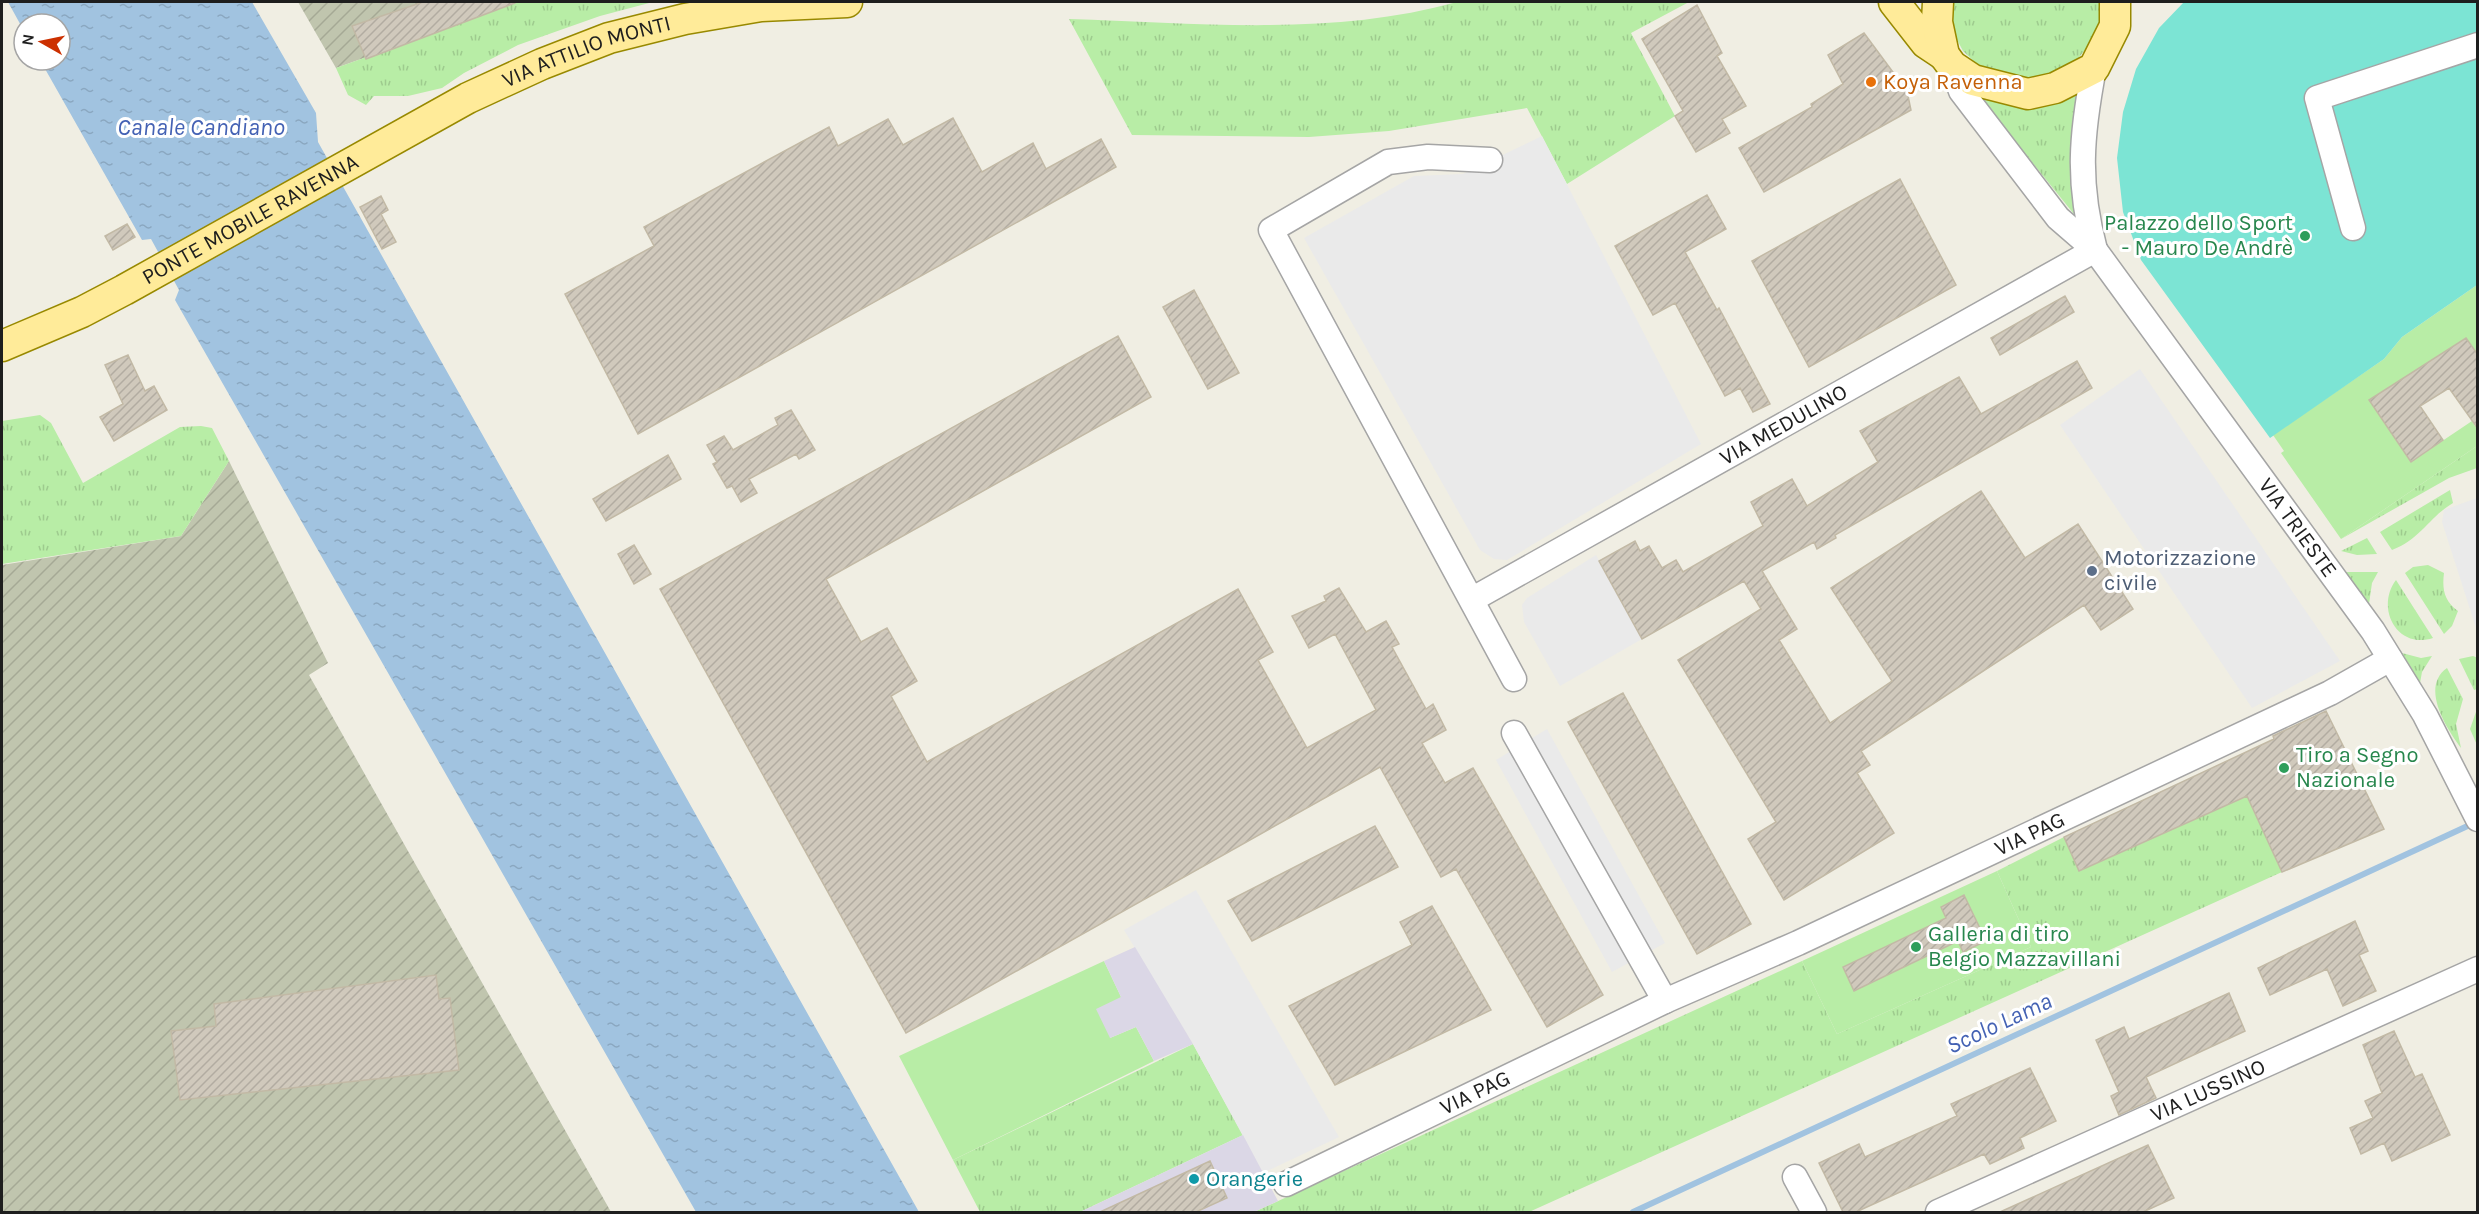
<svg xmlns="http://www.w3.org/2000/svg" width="2479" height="1214" font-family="Karla,sans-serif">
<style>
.construction{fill:url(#construction-furrows)}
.grass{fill:url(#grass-tufts)}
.garden{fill:#b8eda6}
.pitch{fill:#7ce4d4}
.parking{fill:#eaeaea}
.plaza{fill:#dbd7e6}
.water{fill:url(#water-ripples)}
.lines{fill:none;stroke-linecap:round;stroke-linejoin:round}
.stream{stroke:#a1c3e0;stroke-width:6}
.building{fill:url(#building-hatch);stroke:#c2b9a5;stroke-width:1.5}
.minor-casing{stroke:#a5a5a5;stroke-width:27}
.major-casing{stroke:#988900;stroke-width:33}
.minor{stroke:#fff;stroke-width:24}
.major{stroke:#ffeb99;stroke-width:30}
.food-dot{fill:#e8710a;stroke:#fff;stroke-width:2}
.leisure-dot{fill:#2e9e5b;stroke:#fff;stroke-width:2}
.service-dot{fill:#5c6f8a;stroke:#fff;stroke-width:2}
.culture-dot{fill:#0f9aa8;stroke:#fff;stroke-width:2}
.labels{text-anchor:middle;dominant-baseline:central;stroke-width:6;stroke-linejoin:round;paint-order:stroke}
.street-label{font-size:22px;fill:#1e1e1e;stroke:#fff}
.food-label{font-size:22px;fill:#c56008;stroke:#fff;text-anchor:start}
.leisure-label{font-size:22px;fill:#27864d;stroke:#fff;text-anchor:start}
.service-label{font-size:22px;fill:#4e5e75;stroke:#fff;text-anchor:start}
.culture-label{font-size:22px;fill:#0d838f;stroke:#fff;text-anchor:start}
.water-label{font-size:24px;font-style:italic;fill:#4462b4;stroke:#fff}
</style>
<defs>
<pattern id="construction-furrows" width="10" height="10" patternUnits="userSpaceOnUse" patternTransform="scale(1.5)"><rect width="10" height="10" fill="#c0c5ae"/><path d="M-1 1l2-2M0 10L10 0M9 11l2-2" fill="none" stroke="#a5a995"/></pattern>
<pattern id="grass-tufts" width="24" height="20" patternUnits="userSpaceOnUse" patternTransform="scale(1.5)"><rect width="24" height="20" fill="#b8eda6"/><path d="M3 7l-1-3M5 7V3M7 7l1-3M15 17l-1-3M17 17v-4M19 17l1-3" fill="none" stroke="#9ecb8e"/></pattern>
<pattern id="water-ripples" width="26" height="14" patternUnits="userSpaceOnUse" patternTransform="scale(1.5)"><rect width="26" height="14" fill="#a1c3e0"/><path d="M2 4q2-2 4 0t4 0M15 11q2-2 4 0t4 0" fill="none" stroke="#8aa7c0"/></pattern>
<pattern id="building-hatch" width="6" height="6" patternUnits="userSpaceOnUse" patternTransform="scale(1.5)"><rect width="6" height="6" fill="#d0c9bc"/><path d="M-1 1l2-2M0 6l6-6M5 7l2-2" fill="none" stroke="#b2aca1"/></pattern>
</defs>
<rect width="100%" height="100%" fill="#f0eee3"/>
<path class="construction" d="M298,2h222l-184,66z
M229,461l99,202 -19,12 302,537h-609v-647l179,-29z"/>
<path class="grass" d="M519,2h134l-53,14 -82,29 -54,28 -22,15 -34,8h-34l-8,9 -18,-10 -12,-27z
M1457,2h232l-58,31 44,83 -108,68 -40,-76 -138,23 -80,6 -177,-2 -63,-116c129,4 262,18 388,-17z
M1946,2h155l-1,18 -9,23 -16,19 -22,13 -24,6 -48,-13 -18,-17 -12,-23z
M2077,92c-7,44 -5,83 1,127l-98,-121c43,12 56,9 97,-6z
M40,415l11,8 32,60 97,-56 21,-1 11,2 17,33 -48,75 -179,28v-143z
M2477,446v22l-28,10 -108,61z
M2450,490l3,13c-24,14 -32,36 -61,47l-12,-18z
M2367,538l10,16 -20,1 -16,-4z
M2428,565l16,8c-2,16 0,28 14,38l-6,15 -8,8 -39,-61 8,-6z
M2346,572h32l-6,11 -3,21z
M2396,580l37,58c-36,12 -58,-30 -37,-58z
M2402,653l19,5 11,-2 -10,16 -2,11z
M2473,656l5,2 -1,31 -3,1 -15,-31z
M2447,668l16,31 -7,25 5,24c-15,-20 -41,-61 -14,-80z
M2477,709v36l-7,-16z
M2247,796l35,76 -753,340h-275l548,-251 35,73 194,-87 -34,-76 67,-34 15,34z
M1193,1044l50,91 -163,77h-100l-27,-52z"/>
<path class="garden" d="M2477,285v70l-11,-17 -96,62 41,62 61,-41 3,5 2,-2v22l-136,93 -60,-86 3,-2 -11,-16 111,-76 18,-22z
M1997,871l34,76 -194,87 -35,-73z
M1104,961l17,36 -11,41 26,-11 18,34 -201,99 -54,-104z"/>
<path class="pitch" d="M2184,2h293v283l-75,52 -18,22 -114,79 -129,-178 -18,-48 -6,-54 6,-46 13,-43 23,-41z"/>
<path class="parking" d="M1542,136l159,308 -194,116 -13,-1 -14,-9 -176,-312 110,-62 49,-2z
M2140,369l200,292 -88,47 -192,-283z
M2477,498h1l-1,133 -35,-109 2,-12z
M1596,555l46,84 -82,47 -36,-64 -2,-17 5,-7z
M1547,729l118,214 -53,29 -116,-212z
M1196,890l143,247 -76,36 -70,-129 -69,-114z"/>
<path class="plaza" d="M1135,947l58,97 -39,17 -18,-34 -26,11 -14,-29 25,-12 -17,-36z
M1243,1135l35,66 -24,11h-174z"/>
<path class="water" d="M8,2h244l64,111 2,29 601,1070h-223l-521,-912 4,-10 -28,-51 -9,1 -102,-180h20v-36h-36v7z"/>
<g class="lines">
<path class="stream" d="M1633,1212l841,-389"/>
</g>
<path class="building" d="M423,2h92v1l-149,56 -14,-33z
M1697,5l25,48 -5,3 29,50 -24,13 8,14 -34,19 -21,-36 8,-5 -41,-72z
M1864,33l43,58 4,19 -147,82 -25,-44 73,-41 -1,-3 32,-20 -15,-29z
M953,118l29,54 51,-29 13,26 55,-30 15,28 -478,267 -73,-140 89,-48 -10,-19 185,-100 9,19 50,-27 15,26z
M1900,179l56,106 -147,82 -57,-106z
M1707,195l19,34 -41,23 32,58 2,-2 51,96 -17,8 -13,-24 -15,8 -50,-93 -22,12 -38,-69z
M381,196l7,14 -7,4 15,28 -14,7 -22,-42z
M127,224l8,13 -22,13 -8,-14z
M1194,290l45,83 -31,16 -45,-82z
M2065,296l9,16 -74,43 -9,-17z
M1118,336l33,61 -325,182 35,63 26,-14 30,53 -26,15 36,66 311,-173 35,63 -15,8 49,88 69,-38 -41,-76 -26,14 -17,-32 34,-15 -2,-5 15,-8 27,44 20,-11 13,23 -7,3 34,62 7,-5 13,26 -24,13 23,40 28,-15 130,227 -56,32 -91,-158 -15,8 -61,-110 -474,266 -246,-444z
M2466,338l12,17v74l-29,-41 -29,18 23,34 -32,22 -42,-62z
M128,355l17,36 9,-5 13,24 -53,31 -14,-24 23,-13 -18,-39z
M2077,361l15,27 -257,147 1,3 -19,11 -3,-7 -52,29 35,58 -18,11 51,83 62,-42 -61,-93 150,-97 44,67 53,-34 55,85 -32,21 -17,-25 -223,146 9,14 -13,8 37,60 -110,67 -36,-61 28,-17 -98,-162 83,-51 -17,-28 -102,58 -43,-78 36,-20 5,10 9,-5 13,22 14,-8 7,12 80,-46 -12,-24 18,-10 23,-13 15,27 71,-44 -18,-31 99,-54 22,37z
M791,410l24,40 -16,9 -3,-5 -47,25 8,14 -16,9 -9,-16 -5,2 -14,-24 4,-2 -10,-17 17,-9 9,14 45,-25 -3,-7z
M668,455l13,24 -75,42 -13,-22z
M634,545l17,29 -17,10 -16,-30z
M1623,693l128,231 -54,30 -129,-232z
M2326,711l58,118 -102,43 -35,-76 -168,75 -15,-34 210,-98 -1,-3z
M1375,826l23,41 -146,74 -24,-40z
M1964,895l22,46 -23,11 -5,-11 -104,50 -11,-24 103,-49 -5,-11z
M1432,906l59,104 -156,75 -46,-79 123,-61 -12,-23z
M2355,921l13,30 -9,4 17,36 -33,15 -16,-37 -57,26 -12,-27z
M436,975l3,24 11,-1 9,72 -279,30 -9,-69 45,-5 -2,-22z
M2229,993l16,38 -99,46 10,21 -37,17 -8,-19 8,-4 -23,-52 28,-13 5,12z
M2394,1031l21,46 7,-3 28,61 -58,26 -8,-18 -23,11 -11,-26 23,-10 -8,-17 17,-8 -19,-48z
M2030,1068l26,53 -36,17 4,10 -34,16 -6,-10 -128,58h-13l-24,-49 40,-19 6,13 92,-41 -6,-12z
M2148,1145l26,53 -31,14h-143z
M1210,1161l17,37 -31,14h-96z"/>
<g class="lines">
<defs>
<g id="minor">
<path id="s1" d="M1952,66l9,25 97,127 37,32 278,381 52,84 53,104"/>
<path d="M2094,68c-13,68 -17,114 1,182"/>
<path d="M1490,160l-62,-3 -40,5 -117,68 243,449"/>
<path d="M2353,228l-36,-130 161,-53"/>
<path id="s2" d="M1473,599l622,-349"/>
<path d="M1514,733l151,268"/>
<path d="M1795,1177l19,35"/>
<path id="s3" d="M1286,1184l379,-183 133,-58 532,-250 60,-34"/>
<path id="s4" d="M1938,1212l540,-243"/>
</g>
<g id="major">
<path d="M1894,2l32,41 18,12"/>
<path d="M1938,2l-1,20 7,33 8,11 21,14 55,14 27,-6 39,-20 21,-42v-24"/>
<path id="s5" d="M2,346l80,-34 42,-22 344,-192 74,-34 67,-26 76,-19 76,-13 86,-4"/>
</g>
</defs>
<use href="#minor" class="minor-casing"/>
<use href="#major" class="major-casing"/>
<use href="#minor" class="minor"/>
<use href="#major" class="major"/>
</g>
<circle class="food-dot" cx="1871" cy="82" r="6"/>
<g class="leisure-dot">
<circle cx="2305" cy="236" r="6"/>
<circle cx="2284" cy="768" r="6"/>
<circle cx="1916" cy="947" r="6"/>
</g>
<circle class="service-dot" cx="2092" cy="571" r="6"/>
<circle class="culture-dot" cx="1194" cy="1179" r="6"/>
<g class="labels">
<g class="street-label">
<text stroke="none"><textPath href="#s5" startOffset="656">VIA ATTILIO MONTI</textPath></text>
<text stroke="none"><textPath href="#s5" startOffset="279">PONTE MOBILE RAVENNA</textPath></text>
<text stroke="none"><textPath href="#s2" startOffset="356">VIA MEDULINO</textPath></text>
<text stroke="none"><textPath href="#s1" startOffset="579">VIA TRIESTE</textPath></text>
<text stroke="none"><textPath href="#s3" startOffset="822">VIA PAG</textPath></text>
<text stroke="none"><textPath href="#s4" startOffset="296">VIA LUSSINO</textPath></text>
<text stroke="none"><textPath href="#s3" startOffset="210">VIA PAG</textPath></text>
</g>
<g class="food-label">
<text x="1883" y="82">Koya Ravenna</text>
</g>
<g class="leisure-label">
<text x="2293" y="223" text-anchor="end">Palazzo dello Sport<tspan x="2293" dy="25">- Mauro De Andrè</tspan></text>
<text x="2296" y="755">Tiro a Segno<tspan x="2296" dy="25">Nazionale</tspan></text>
<text x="1928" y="934">Galleria di tiro<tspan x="1928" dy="25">Belgio Mazzavillani</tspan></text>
</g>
<g class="service-label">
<text x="2104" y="558">Motorizzazione<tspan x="2104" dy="25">civile</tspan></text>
</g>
<g class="culture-label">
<text x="1206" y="1179">Orangerie</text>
</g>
<g class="water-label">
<text x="201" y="127">Canale Candiano</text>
<text transform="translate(1999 1023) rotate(-25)">Scolo Lama</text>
</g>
</g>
<rect width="2479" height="1214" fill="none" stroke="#1e1e1e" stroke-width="6"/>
<g transform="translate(42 42) rotate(279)"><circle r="28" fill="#ffffff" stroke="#a5a5a5" stroke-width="1.5"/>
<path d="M0-4.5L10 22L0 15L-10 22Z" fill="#cc3000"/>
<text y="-9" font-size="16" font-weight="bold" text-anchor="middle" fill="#1e1e1e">N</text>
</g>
</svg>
